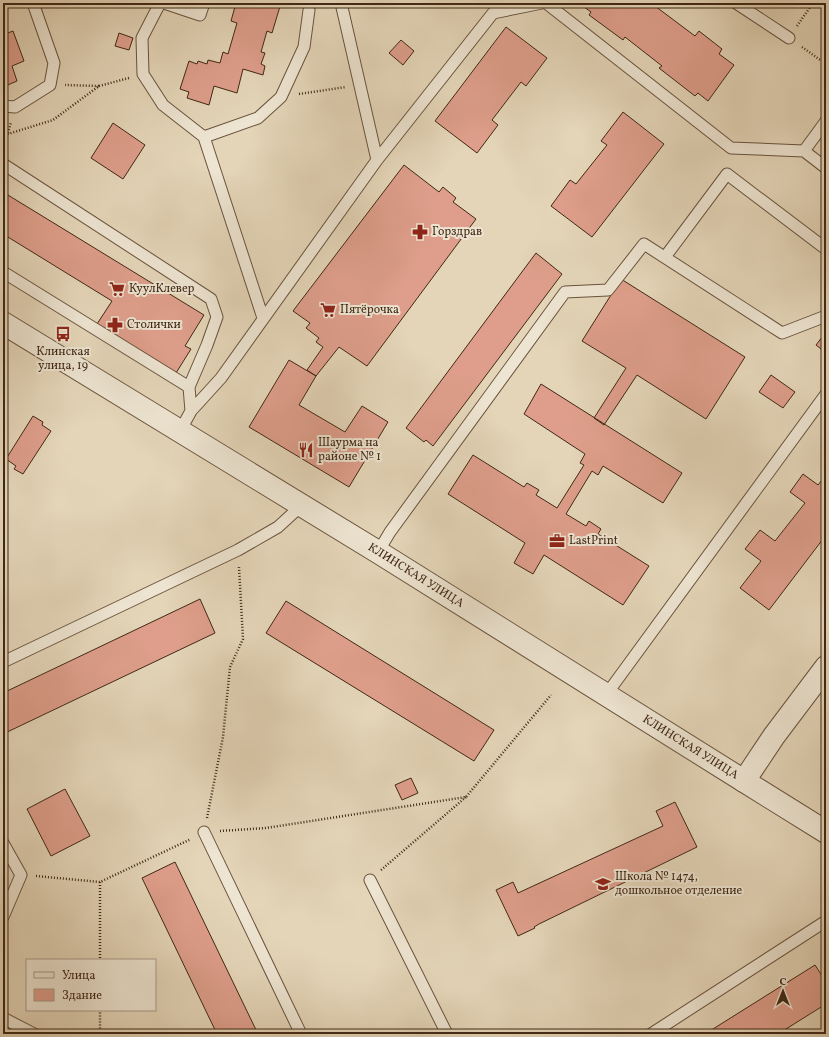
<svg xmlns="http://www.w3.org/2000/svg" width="829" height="1037" font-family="Vollkorn,serif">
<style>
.building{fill:#de9e8b;stroke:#402815}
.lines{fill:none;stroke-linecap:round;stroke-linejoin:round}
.service-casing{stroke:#69533e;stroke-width:13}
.minor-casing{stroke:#69533e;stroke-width:24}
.tertiary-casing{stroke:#69533e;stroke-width:24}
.path{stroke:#402815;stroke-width:2.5;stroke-dasharray:1 2;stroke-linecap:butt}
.service{stroke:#ede4d1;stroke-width:11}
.minor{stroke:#ede4d1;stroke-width:22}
.tertiary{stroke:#ede4d1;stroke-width:22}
.labels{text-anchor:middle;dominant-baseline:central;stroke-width:4;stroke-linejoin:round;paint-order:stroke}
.poi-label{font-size:12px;fill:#402815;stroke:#ede4d1;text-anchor:start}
.street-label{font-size:12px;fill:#402815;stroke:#ede4d1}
</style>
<rect width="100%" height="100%" fill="#e4d5b8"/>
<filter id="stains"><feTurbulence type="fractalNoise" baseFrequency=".005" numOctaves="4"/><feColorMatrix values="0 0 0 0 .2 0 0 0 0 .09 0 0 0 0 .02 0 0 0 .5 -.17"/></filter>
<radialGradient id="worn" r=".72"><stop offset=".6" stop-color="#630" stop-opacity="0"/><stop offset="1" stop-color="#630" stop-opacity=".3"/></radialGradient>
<path class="building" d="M236,3h45l-9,30 -5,-2 -6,21 4,1 -4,11 4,2 -2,9 -20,-6 -6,24 -23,-7 -5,19 -22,-7 2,-6 -9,-3 9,-28 8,3 1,-3 9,3 1,-4 12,3 3,-11 5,2 9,-31 -6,-2z
M581,3h70l44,33 4,-5 23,18 -3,5 15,11 -26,36 -10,-8 -3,3 -36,-28 3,-2 -37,-29 -2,3 -34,-25 2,-3 -11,-8z
M3,27l2,7 8,-3 11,30 -12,5 5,15 -14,6z
M506,27l41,31 -21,28 -5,-4 -29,38 6,5 -21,28 -42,-32z
M119,33l14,5 -4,12 -14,-4z
M401,40l13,11 -11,14 -14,-12z
M623,112l41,32 -72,93 -41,-31 19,-26 6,4 31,-39 -6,-4z
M113,123l32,22 -22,34 -32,-21z
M404,165l35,27 4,-5 13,11 -3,4 23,17 -109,147 -28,-19 -23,29 -9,-6 16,-23 -7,-5 3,-4 -13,-10 4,-5 -17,-12z
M3,192l201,123 -19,31 6,3 -15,24 -79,-49 15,-23 -109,-67z
M536,253l26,21 -129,172 -7,-6 -2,2 -18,-14z
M621,279l124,78 -39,62 -69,-44 -33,50 -10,-7 32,-50 -44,-27z
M826,332v21l-10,-8z
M289,360l27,16 -17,29 46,27 17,-26 26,16 -39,65 -100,-60z
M771,375l24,17 -12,16 -24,-16z
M541,384l141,89 -19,30 -60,-37 -5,9 -6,-4 -26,43 20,12 3,-5 12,8 -3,5 51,32 -26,39 -79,-50 -11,19 -19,-11 11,-20 -77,-49 25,-39 51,32 3,-4 12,7 -3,5 21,13 27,-43 -4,-2 5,-9 -61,-40z
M33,416l10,6 -1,3 9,6 -28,43 -9,-5 2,-3 -10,-7z
M803,474l15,11 8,-10v60l-57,75 -29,-22 21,-27 -16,-12 15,-19 15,11 30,-38 -15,-11z
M200,599l15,34 -212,101v-41z
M286,601l208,129 -20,31 -208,-128z
M411,778l7,15 -16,7 -7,-15z
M65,789l25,47 -39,20 -24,-47z
M675,802l22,45 -158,77 -5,3 1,1 -17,8 -22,-46 17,-8 5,11 145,-67 -7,-15z
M175,862l83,172h-41l-75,-156z
M815,965l11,17v22l-48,30h-73z"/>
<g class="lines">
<defs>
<path id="service" d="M160,3l-18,35 1,36 20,31 41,32 59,181
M164,3l36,12 4,-12
M546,3l185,145 73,3 22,-30
M736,3l53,35
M3,106l12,1 35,-22 4,-22 -21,-60
M204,137l54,-19 23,-21 23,-50 5,-37
M804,151l22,17
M377,160l116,-147 49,-10
M3,164l208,135 6,18 -10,28 -18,42 2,24
M665,257l62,-83 99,75
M3,272l186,115
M180,431l11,-20 30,-33 156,-218 -36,-157
M378,552l12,-20 175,-240 43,-2 36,-46 138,89 44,-17
M3,662l235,-112 40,-23 24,-22
M606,695l220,-301
M204,832l97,202
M3,843l18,32 -18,42
M370,880l77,154
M3,1018l31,16
M651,1034l175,-113"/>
<g id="minor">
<path id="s1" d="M3,323l375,229 366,229"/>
</g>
<path id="tertiary" d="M826,667l-52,69 -30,45 82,51"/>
</defs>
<use href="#service" class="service-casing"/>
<use href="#minor" class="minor-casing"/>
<use href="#tertiary" class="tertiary-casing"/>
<path class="path" d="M797,26l16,-23
M802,47l24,17
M99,86l30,-8
M299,94l47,-7
M8,133l3,-11
M3,138l5,-4 45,-14 46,-34 -34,-1
M207,818l16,-81 7,-70 13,-28 -4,-72
M220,831l46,-3 200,-31 85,-102
M381,870l85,-73
M36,876l64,6 91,-43
M100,882v78
M98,1034l2,-4v-20"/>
<use href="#service" class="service"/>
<use href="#minor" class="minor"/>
<use href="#tertiary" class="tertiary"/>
</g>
<defs>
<symbol id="pharmacy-bare" viewBox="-9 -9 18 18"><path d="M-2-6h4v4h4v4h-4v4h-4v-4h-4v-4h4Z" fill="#8f2418" stroke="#ede4d1" stroke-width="2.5" paint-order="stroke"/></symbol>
<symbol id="supermarket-bare" viewBox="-9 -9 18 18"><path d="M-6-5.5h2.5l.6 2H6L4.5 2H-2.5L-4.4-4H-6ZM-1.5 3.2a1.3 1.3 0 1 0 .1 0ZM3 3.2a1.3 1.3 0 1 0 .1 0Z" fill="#8f2418" stroke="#ede4d1" stroke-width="2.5" paint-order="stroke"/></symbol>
<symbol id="bus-bare" viewBox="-9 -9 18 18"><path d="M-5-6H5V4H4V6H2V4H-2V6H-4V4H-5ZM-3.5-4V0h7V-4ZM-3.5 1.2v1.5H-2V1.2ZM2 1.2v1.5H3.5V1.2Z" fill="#8f2418" stroke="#ede4d1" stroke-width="2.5" paint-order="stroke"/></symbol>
<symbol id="restaurant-bare" viewBox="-9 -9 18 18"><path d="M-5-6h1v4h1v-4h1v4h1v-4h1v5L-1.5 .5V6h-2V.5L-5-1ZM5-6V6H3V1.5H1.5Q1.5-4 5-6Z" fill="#8f2418" stroke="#ede4d1" stroke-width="2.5" paint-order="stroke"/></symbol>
<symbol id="office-bare" viewBox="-9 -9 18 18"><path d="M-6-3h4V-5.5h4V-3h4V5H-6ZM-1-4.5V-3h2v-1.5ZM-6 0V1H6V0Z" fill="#8f2418" stroke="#ede4d1" stroke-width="2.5" paint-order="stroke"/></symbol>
<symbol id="school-bare" viewBox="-9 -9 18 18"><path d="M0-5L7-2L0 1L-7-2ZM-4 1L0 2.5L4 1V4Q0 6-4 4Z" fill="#8f2418" stroke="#ede4d1" stroke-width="2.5" paint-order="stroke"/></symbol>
</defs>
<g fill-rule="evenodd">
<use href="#pharmacy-bare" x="409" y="221" width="22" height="22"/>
<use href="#supermarket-bare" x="106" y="278" width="22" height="22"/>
<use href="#supermarket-bare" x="317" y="299" width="22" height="22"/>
<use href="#pharmacy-bare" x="104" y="314" width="22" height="22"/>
<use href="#bus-bare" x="52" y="323" width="22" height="22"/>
<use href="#restaurant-bare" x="295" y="439" width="22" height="22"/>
<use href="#office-bare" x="546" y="530" width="22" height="22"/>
<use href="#school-bare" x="592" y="873" width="22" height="22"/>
</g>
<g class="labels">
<g class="poi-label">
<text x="432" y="232">Горздрав</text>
<text x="129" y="289">КуулКлевер</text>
<text x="340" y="310">Пятёрочка</text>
<text x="127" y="325">Столички</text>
<text x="63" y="352" text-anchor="middle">Клинская<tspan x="63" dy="14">улица, 19</tspan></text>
<text x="318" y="443">Шаурма на<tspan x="318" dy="14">районе № 1</tspan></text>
<text x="569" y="541">LastPrint</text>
<text x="615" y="877">Школа № 1474,<tspan x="615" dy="14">дошкольное отделение</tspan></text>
</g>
<g class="street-label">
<text stroke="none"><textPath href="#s1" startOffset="484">КЛИНСКАЯ УЛИЦА</textPath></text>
<text stroke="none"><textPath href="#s1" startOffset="808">КЛИНСКАЯ УЛИЦА</textPath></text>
</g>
</g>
<rect width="829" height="1037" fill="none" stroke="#e4d5b8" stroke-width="16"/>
<rect x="4" y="4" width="821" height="1029" fill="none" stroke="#402815" stroke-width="2"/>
<rect x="8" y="8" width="813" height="1021" fill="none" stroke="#402815"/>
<rect x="26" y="959" width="130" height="52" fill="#ede4d1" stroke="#a89986"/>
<rect x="34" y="972" width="20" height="6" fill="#ede4d1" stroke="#a89986"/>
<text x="62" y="979" font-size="12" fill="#402815">Улица</text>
<rect x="34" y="989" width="20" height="12" fill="#de9e8b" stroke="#a89986"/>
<text x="62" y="999" font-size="12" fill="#402815">Здание</text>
<g transform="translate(783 991)" stroke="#ede4d1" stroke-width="3" paint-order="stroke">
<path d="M0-3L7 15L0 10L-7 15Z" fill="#402815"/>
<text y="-6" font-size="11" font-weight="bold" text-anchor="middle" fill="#402815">С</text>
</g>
<rect width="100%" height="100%" filter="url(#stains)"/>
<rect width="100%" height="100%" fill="url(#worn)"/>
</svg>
